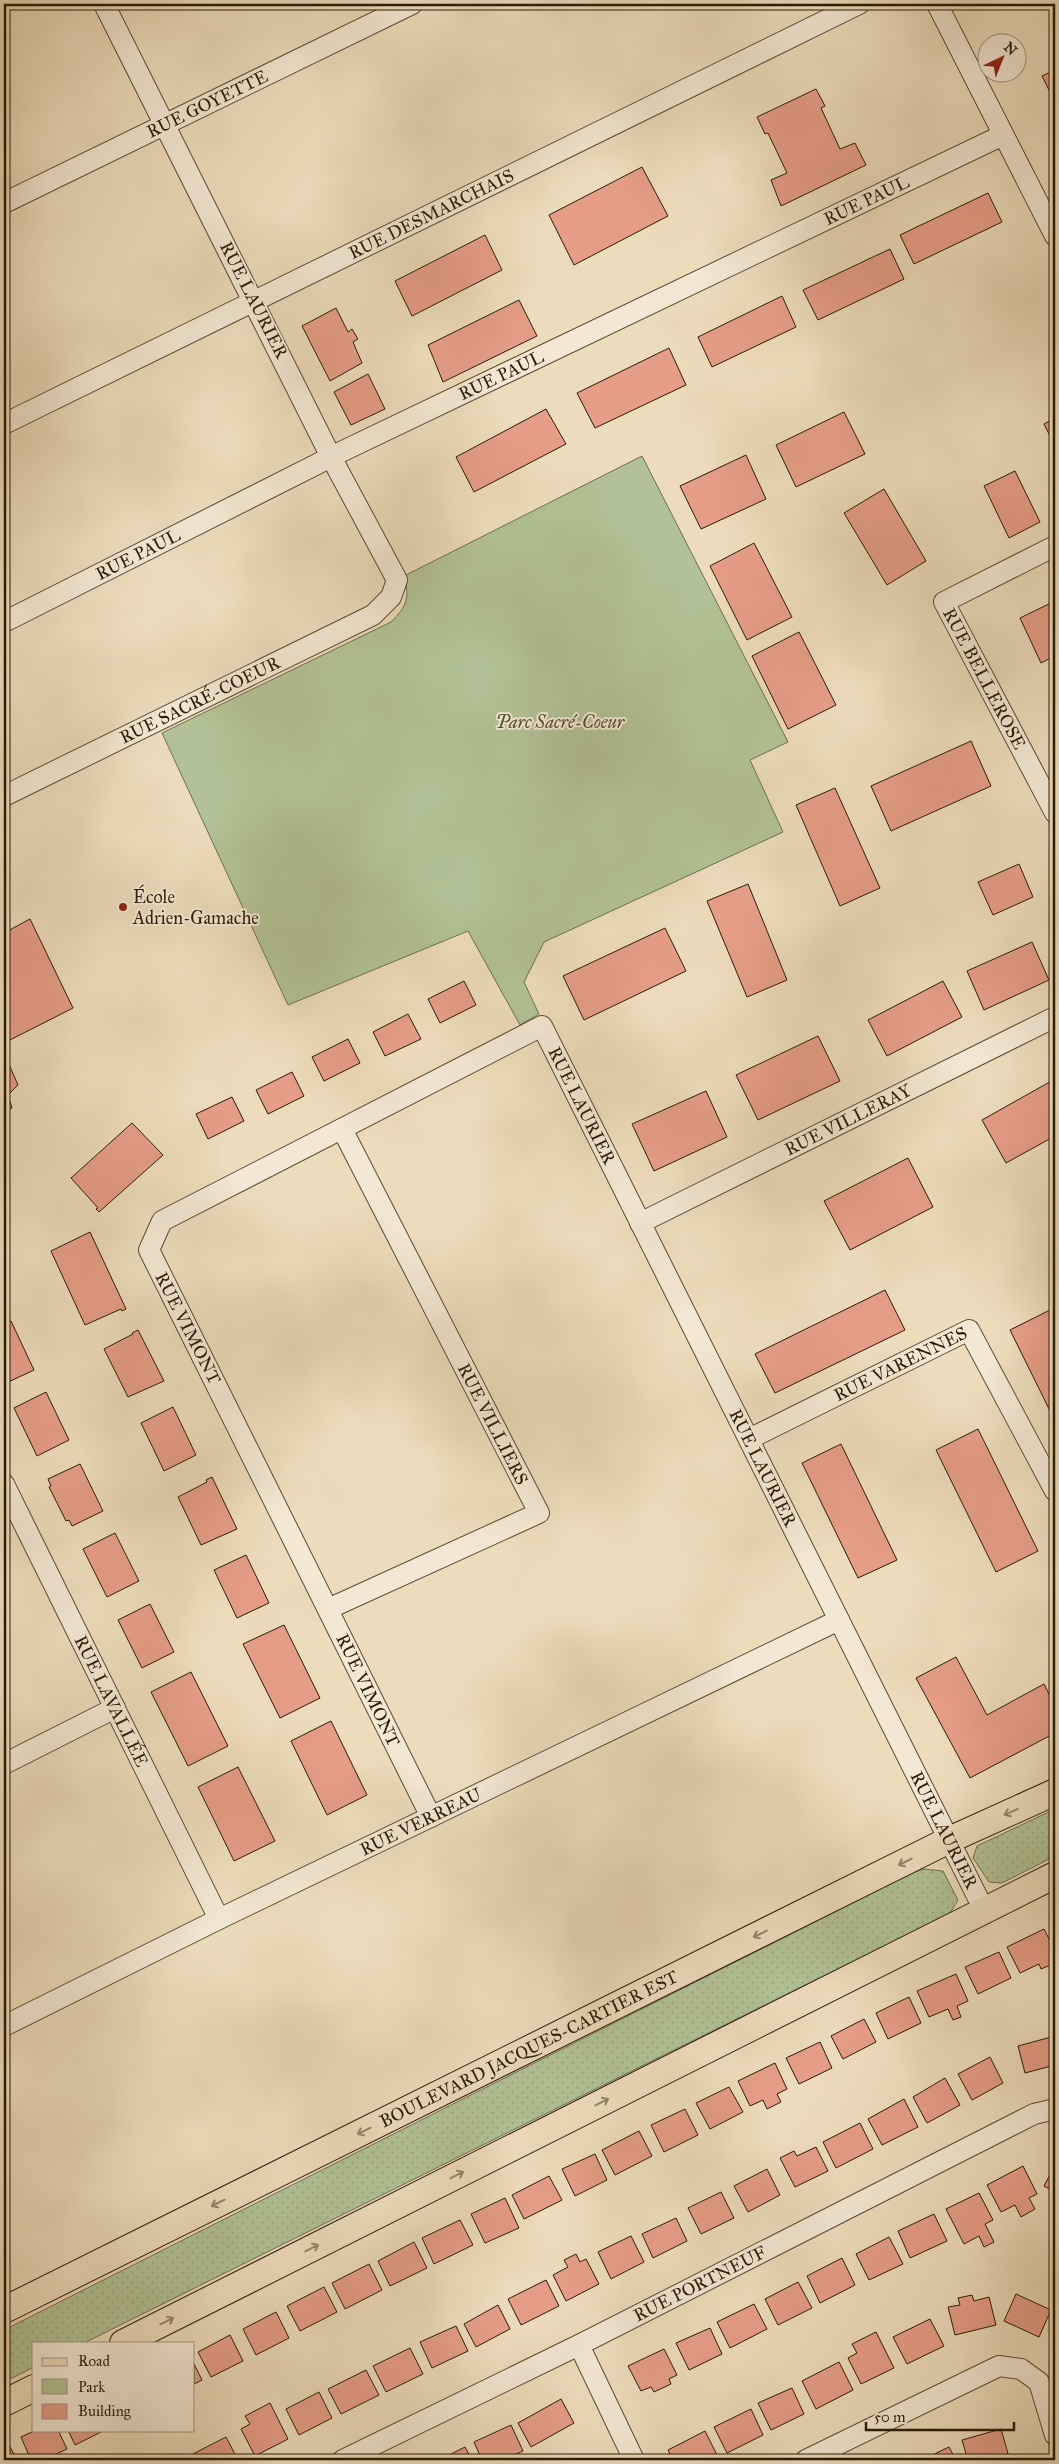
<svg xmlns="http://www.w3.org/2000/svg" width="1059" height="2464" font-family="'IM FELL Great Primer',serif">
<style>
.grass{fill:url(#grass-dots);stroke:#6e6e4e}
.park{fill:#b2c296;stroke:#6e6e4e}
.building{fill:#e69d88;stroke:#2a1b05}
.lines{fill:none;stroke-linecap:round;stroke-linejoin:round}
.minor-casing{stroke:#5b4b33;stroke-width:22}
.major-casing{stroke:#2a1b05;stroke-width:28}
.minor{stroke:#f3e8d3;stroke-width:20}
.major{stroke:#eddcbc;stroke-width:26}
.oneway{stroke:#95856a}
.poi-dot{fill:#8f2418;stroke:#f3e8d3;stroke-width:2}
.labels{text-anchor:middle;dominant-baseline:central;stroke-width:4;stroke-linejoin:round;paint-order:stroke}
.street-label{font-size:18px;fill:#2a1b05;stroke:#f3e8d3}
.park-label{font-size:18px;font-style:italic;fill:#534d30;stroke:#f3e8d3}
.poi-label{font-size:18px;fill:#2a1b05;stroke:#f3e8d3;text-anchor:start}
</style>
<defs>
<pattern id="grass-dots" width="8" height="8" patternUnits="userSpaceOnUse" patternTransform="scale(1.25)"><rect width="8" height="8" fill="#b2c296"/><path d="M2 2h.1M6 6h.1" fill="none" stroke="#99a680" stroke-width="1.8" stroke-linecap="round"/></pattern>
</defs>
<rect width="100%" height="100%" fill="#eddcbc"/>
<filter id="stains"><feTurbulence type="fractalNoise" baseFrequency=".004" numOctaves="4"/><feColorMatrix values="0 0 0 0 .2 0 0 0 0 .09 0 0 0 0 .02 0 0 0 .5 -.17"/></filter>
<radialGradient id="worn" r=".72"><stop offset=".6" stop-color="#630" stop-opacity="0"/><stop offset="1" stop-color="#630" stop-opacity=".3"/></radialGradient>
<path class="grass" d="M1055,1809v47l-53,27 -13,-1 -16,-24 4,-12z
M924,1869l19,2 15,29 -8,13 -866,430h-50v24l-30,15v-52l910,-458z"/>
<path class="park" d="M642,456l146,286 -38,18 33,72 -239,110 -20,40 15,32 -19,11 -52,-94 -180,74 -126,-272 229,-111c16,-16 19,-24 13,-46z"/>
<path class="building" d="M1055,70v32l-13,-26z
M816,89l9,17 -4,2 19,41 15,-6 11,22 -85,41 -10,-26 16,-7 -19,-40 -3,1 -8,-17z
M642,167l26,49 -94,49 -25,-50z
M988,193l14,29 -88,42 -14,-29z
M485,235l17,35 -90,46 -17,-35z
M890,249l14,30 -86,41 -15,-30z
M782,296l14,31 -84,40 -14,-30z
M519,300l18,36 -94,46 -15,-37z
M336,308l12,24 4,-3 6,10 -5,3 9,21 -32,18 -28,-55z
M669,348l17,37 -91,43 -18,-35z
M368,374l17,35 -34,16 -17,-33z
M546,409l20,35 -92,48 -18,-35z
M844,412l21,42 -69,33 -20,-42z
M1055,418v28l-11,-22z
M746,455l20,44 -65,30 -21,-43z
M1015,471l25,51 -31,16 -25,-52z
M884,489l42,72 -39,24 -43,-72z
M754,543l38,74 -45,23 -37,-74z
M1055,601v55l-14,7 -21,-45z
M799,632l37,73 -48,24 -36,-73z
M971,741l20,45 -100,45 -20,-45z
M835,788l45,100 -40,18 -44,-101z
M1019,864l14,33 -40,18 -15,-33z
M748,884l39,96 -40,17 -40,-96z
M30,919l43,89 -69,35v-110z
M665,928l21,43 -102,49 -21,-44z
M1032,942l17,38 -65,30 -17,-39z
M464,981l12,24 -36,18 -12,-24z
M943,981l19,36 -75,39 -19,-36z
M408,1014l13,25 -36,17 -12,-24z
M818,1036l22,45 -82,39 -22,-45z
M348,1039l12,24 -36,18 -12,-24z
M4,1053l14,32 -10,10 4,13 -8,4z
M292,1072l12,24 -36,18 -12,-24z
M1055,1079v57l-49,27 -24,-43z
M706,1091l21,46 -73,34 -22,-47z
M232,1097l12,24 -36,18 -12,-25z
M132,1123l31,32 -64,57 -3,-3 2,-1 -27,-30z
M908,1158l25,49 -83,43 -26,-49z
M90,1232l36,77 -4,2 -1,-2 -36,16 -34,-74z
M885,1290l20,40 -130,63 -20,-39z
M1052,1309l3,6v106l-45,-91z
M11,1321l23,49 -30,14v-59z
M138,1330l26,51 -36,16 -24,-48 29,-15 -1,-1z
M46,1392l23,48 -32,16 -23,-48z
M173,1407l23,48 -32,16 -23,-48z
M978,1429l60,122 -42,21 -60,-122z
M841,1444l56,116 -39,18 -56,-115z
M80,1464l23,47 -31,15 -3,-6 -3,1 -17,-34 2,-1 -3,-7z
M212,1477l25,52 -36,16 -23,-48 29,-15 -1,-2z
M115,1533l24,48 -32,16 -24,-48z
M246,1555l23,48 -32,15 -23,-48z
M150,1604l24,48 -32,16 -24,-48z
M284,1625l36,73 -40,20 -37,-74z
M956,1657l31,58 57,-31 11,22v27l-85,45 -54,-100z
M191,1672l37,74 -40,20 -37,-74z
M331,1721l36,74 -40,20 -36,-74z
M238,1767l37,74 -41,20 -36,-74z
M1044,1929l11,22v3l-5,3 3,7 -12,5 -2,-5 -19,9 -13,-26z
M999,1952l12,26 -33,16 -13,-27z
M956,1974l12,27 -11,5 4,11 -8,3 -5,-11 -19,8 -12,-26z
M909,1997l12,26 -33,16 -12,-26z
M864,2019l12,23 -33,17 -12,-23z
M1055,2036v29l-30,8 -7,-27z
M820,2042l12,26 -33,16 -13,-26z
M990,2057l13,26 -31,17 -14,-26z
M775,2063l12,26 -10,5 4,8 -14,7 -4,-9 -13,6 -12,-25z
M945,2078l15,27 -33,18 -14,-26z
M729,2087l14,25 -33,17 -14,-26z
M904,2099l14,28 -36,18 -14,-26z
M685,2109l13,26 -34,17 -13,-27z
M860,2123l13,26 -37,19 -13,-26z
M639,2131l13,25 -37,19 -13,-25z
M816,2147l12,24 -33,16 -15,-29 14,-7 3,5z
M595,2154l12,26 -32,16 -13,-27z
M1055,2165v27l-11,-6z
M1023,2166l14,28 -8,4 6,11 -14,8 -6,-12 -14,7 -14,-27z
M767,2169l13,26 -32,17 -14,-26z
M549,2176l13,24 -38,19 -12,-24z
M721,2192l13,26 -33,16 -13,-26z
M979,2193l14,27 -8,4 9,18 -10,5 -5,-11 -15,8 -18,-35z
M505,2198l14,30 -34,15 -14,-29z
M934,2214l13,27 -37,17 -12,-27z
M676,2218l11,23 -34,17 -11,-24z
M460,2220l13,25 -39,19 -12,-26z
M631,2236l13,26 -33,17 -13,-27z
M889,2237l14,27 -34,16 -13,-26z
M414,2242l13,26 -37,18 -12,-25z
M576,2254l4,8 6,-3 13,25 -33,17 -13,-26 15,-8 -4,-7z
M842,2258l13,27 -35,18 -13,-27z
M369,2264l13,26 -37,19 -13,-26z
M546,2280l13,26 -38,19 -13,-26z
M798,2282l14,26 -34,17 -13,-26z
M324,2287l13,25 -37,19 -13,-25z
M1016,2294l35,16 -12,27 -35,-16z
M972,2295l2,6 15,-4 7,28 -41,10 -7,-28 12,-2 -2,-7z
M754,2304l13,25 -37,19 -13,-26z
M498,2305l12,24 -34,18 -12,-23z
M276,2312l13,26 -33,17 -13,-26z
M930,2319l14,27 -37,18 -14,-27z
M456,2326l12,25 -36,17 -12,-26z
M710,2328l12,26 -33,16 -13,-27z
M876,2332l18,36 -33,16 -13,-26 9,-5 -5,-9z
M230,2335l13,26 -32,16 -13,-25z
M410,2348l13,26 -37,18 -13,-26z
M664,2349l13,26 -8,4 2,5 -17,8 -3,-5 -10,4 -13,-25z
M839,2362l14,28 -37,19 -14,-28z
M194,2364l8,16 -8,4z
M366,2370l13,25 -38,19 -13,-25z
M792,2388l12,26 -33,16 -13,-27z
M319,2392l13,26 -33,17 -13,-26z
M561,2399l13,24 -43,24 -13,-24z
M270,2403l18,36 -33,17 -14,-27 9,-5 -5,-8z
M751,2409l12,26 -36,18 -13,-26z
M511,2425l12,26 -20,9h-21l-8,-18z
M1001,2429l8,28 -12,3h-29l-6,-20z
M36,2430h22l9,19 -15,7 2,4h-23l-10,-23z
M68,2430h37l-30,15z
M705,2431l13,26 -5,3h-40l-5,-10z
M226,2437l12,23h-41l-4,-6z
M9,2445l8,15h-13v-13z
M465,2447l7,13h-33z
M949,2447l7,13h-34z"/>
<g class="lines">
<defs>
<g id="minor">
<path d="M937,4l118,232"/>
<path id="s1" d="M4,203l408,-199"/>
<path id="s2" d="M4,424l855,-420"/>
<path id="s3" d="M1055,546l-111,56 111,211"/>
<path id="s4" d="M4,622l341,-172 658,-315"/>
<path id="s5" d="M4,796l369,-181 18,-18 6,-17 -66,-123 -227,-453"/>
<path id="s6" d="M640,1223l415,-206"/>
<path id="s7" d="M749,1439l220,-109 86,161"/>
<path id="s8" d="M4,1484l215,435"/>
<path d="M328,1609l211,-96 -197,-384"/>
<path d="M4,1764l111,-56"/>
<path id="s9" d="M431,1817l-282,-567 13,-29 380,-195 442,884"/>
<path id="s10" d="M4,2026l215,-107 620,-299"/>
<path d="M579,2345l55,115"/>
<path id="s11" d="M343,2460l236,-115 455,-231 21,-5"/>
<path d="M806,2460l193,-94 22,3 18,13 16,53"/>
</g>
<g id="major">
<path id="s12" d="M4,2310l945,-470 106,-48"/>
<path d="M123,2343l932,-468"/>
<path d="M4,2403l30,-15"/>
</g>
</defs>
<use href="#minor" class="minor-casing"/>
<use href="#major" class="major-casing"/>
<use href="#minor" class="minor"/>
<use href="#major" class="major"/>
</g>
<defs><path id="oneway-shaft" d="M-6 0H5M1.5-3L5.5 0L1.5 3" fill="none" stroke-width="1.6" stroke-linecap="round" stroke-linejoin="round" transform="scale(1.25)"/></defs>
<g class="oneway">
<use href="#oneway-shaft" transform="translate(1011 1812) rotate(156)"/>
<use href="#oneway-shaft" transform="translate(905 1862) rotate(154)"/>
<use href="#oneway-shaft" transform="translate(760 1934) rotate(154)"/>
<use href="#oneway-shaft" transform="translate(602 2102) rotate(-27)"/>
<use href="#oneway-shaft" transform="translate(364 2131) rotate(154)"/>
<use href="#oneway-shaft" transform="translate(457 2175) rotate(-27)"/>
<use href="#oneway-shaft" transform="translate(218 2203) rotate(154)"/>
<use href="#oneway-shaft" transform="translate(312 2248) rotate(-27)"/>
<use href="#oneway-shaft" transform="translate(167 2321) rotate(-27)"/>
</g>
<circle class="poi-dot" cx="123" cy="907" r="5"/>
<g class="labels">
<g class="street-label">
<text stroke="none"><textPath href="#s1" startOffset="226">RUE GOYETTE</textPath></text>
<text stroke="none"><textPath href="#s4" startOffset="960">RUE PAUL</textPath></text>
<text stroke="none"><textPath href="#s2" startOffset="476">RUE DESMARCHAIS</textPath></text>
<text transform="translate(254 300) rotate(63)">RUE LAURIER</text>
<text stroke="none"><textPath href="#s4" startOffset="555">RUE PAUL</textPath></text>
<text stroke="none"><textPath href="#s4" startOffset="150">RUE PAUL</textPath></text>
<text stroke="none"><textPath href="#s3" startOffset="211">RUE BELLEROSE</textPath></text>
<text stroke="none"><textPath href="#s5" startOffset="218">RUE SACRÉ-COEUR</textPath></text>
<text stroke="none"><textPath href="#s9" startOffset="1181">RUE LAURIER</textPath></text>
<text stroke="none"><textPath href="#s6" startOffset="232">RUE VILLERAY</textPath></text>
<text transform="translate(188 1328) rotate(63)">RUE VIMONT</text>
<text stroke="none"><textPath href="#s7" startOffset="169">RUE VARENNES</textPath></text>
<text transform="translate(493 1424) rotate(63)">RUE VILLIERS</text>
<text stroke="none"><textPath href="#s9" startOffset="1586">RUE LAURIER</textPath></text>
<text transform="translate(368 1690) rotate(64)">RUE VIMONT</text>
<text stroke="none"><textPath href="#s8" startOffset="242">RUE LAVALLÉE</textPath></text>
<text stroke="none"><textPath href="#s10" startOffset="464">RUE VERREAU</textPath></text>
<text stroke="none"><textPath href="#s9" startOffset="1991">RUE LAURIER</textPath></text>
<text stroke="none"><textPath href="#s12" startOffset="586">BOULEVARD JACQUES-CARTIER EST</textPath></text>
<text stroke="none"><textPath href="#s11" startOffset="398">RUE PORTNEUF</textPath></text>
</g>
<g class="park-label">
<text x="560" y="722">Parc Sacré-Coeur</text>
</g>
<g class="poi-label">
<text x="133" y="897">École<tspan x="133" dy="21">Adrien-Gamache</tspan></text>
</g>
</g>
<rect width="1059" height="2464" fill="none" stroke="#eddcbc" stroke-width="20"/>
<rect x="5" y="5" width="1049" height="2454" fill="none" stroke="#2a1b05" stroke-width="2.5"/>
<rect x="10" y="10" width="1039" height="2444" fill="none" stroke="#2a1b05"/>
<rect x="32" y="2342" width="162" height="90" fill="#f3e8d3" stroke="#a39681"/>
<rect x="42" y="2358" width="25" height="8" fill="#eddcbc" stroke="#a39681"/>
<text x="78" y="2366" font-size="15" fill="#2a1b05">Road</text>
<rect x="42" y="2379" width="25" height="15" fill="#b2c296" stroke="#a39681"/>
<text x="78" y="2392" font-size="15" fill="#2a1b05">Park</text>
<rect x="42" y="2404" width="25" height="15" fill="#e69d88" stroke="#a39681"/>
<text x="78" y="2416" font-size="15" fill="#2a1b05">Building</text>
<g transform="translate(1002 58) rotate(43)"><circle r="24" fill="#f3e8d3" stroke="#a39681"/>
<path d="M0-4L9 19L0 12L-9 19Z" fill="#8f2418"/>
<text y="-8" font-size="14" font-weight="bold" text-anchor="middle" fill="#2a1b05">N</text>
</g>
<path d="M866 2422v8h148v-8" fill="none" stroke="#2a1b05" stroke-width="2.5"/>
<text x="874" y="2422" font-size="15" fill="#2a1b05" stroke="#f3e8d3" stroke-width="4" paint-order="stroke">50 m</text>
<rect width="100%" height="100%" filter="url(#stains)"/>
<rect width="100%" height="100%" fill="url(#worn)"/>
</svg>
